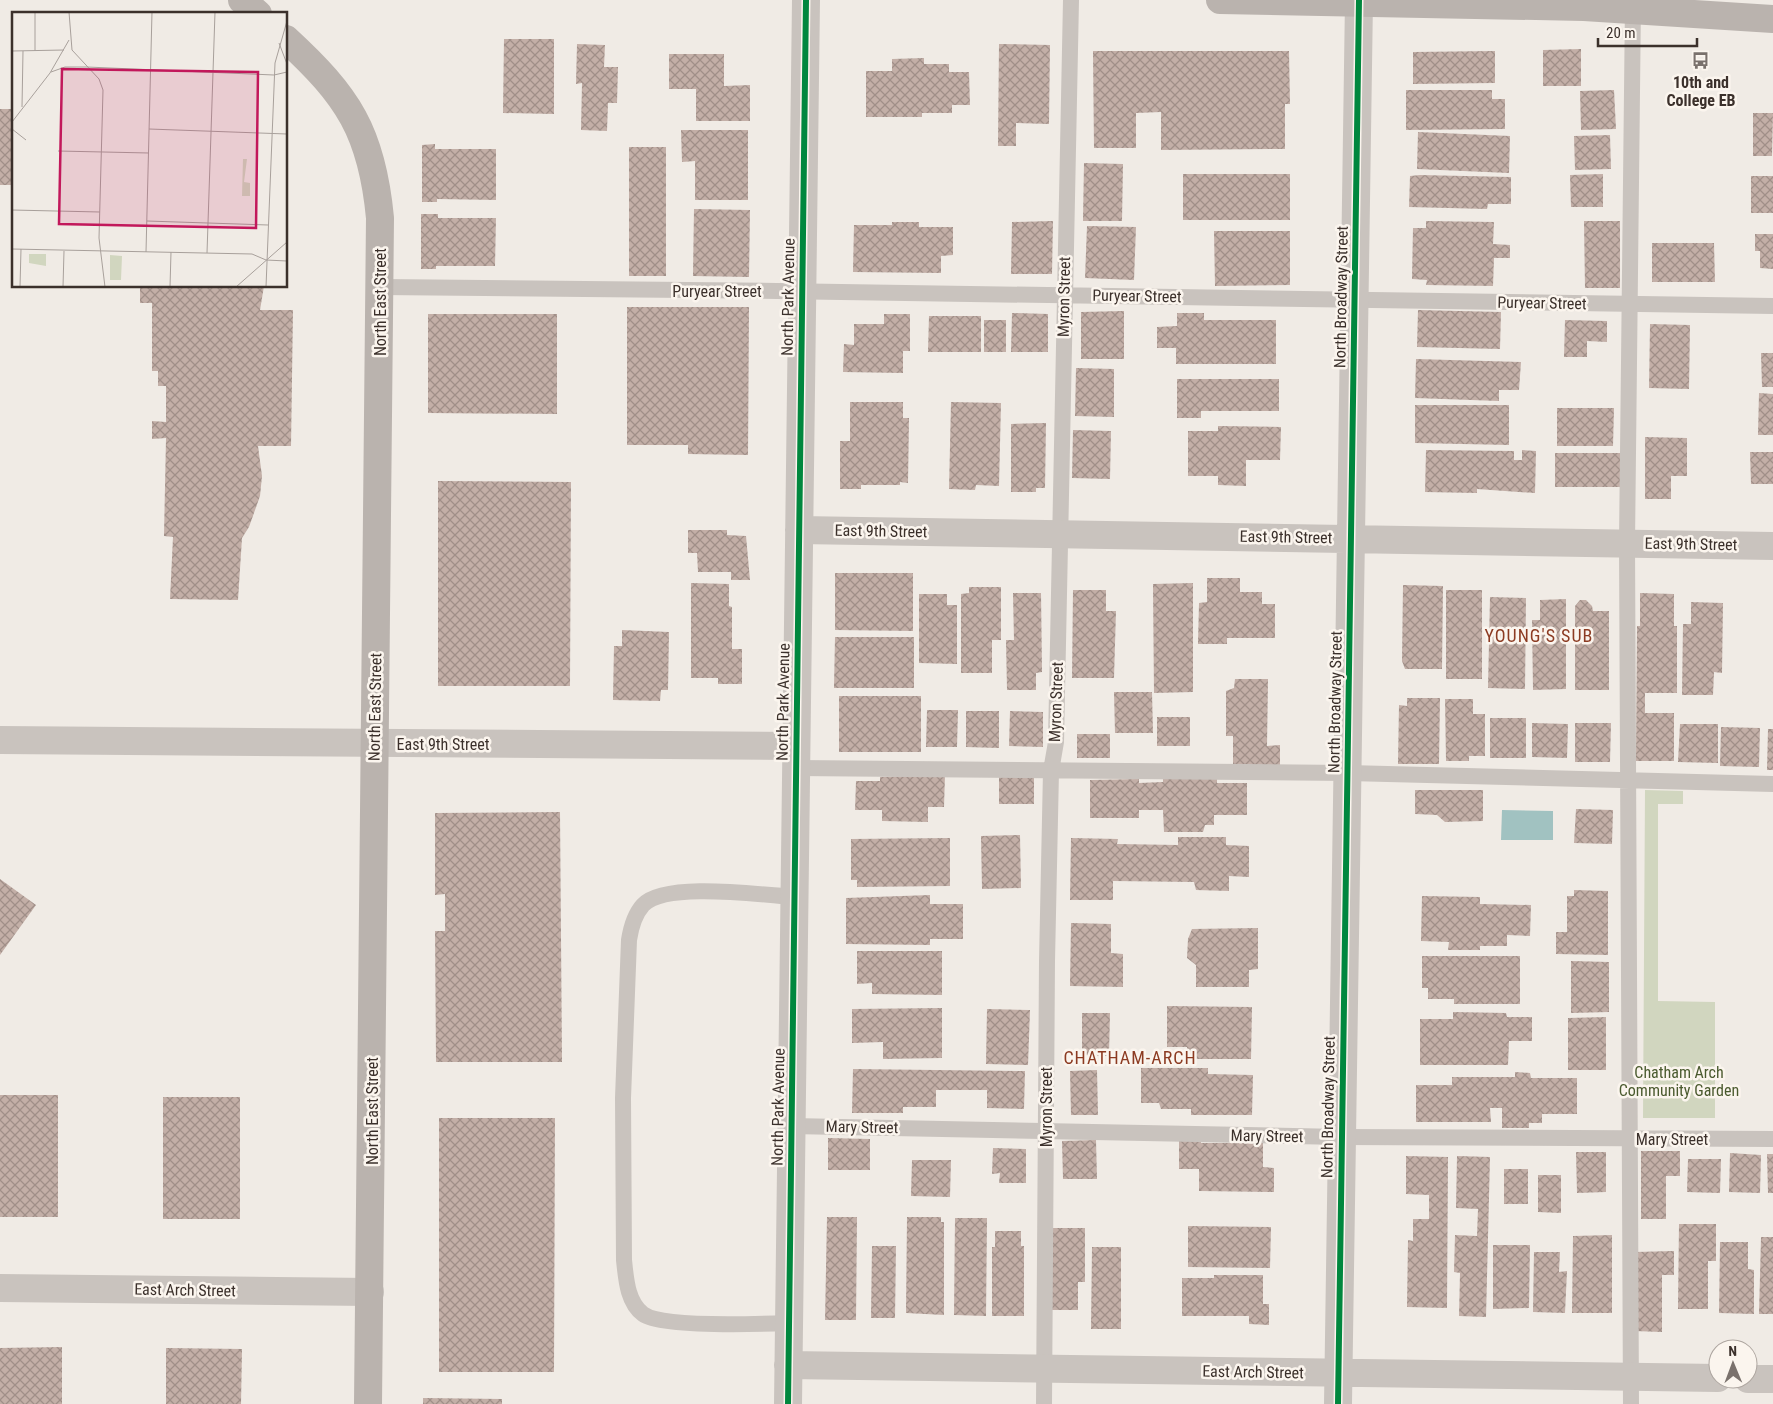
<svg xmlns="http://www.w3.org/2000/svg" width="1773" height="1404" font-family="'Roboto Condensed',sans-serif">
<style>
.garden{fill:#d1d6bf}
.water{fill:#a1c2c1}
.building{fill:url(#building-cross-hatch)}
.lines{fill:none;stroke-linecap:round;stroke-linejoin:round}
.service{stroke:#c9c3be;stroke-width:16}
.minor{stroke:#c9c3be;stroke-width:28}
.secondary{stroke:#bab3ae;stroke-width:28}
.cycleway-casing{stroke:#fbf5ee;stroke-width:9}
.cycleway{stroke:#00873e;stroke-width:6}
.labels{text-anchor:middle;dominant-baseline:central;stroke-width:5;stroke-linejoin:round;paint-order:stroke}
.poi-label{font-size:16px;font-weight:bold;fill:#3b302b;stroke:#fbf5ee}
.street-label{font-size:16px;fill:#3b302b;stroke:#fbf5ee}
.park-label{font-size:16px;fill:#4a5a2e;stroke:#fbf5ee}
.neighbourhood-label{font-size:18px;letter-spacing:1px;fill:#8c3b22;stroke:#fbf5ee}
.inset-road{fill:none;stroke:#a8a09b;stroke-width:1}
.view{fill:#c2185b;fill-opacity:0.15;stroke:#c2185b;stroke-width:2.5}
.inset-edge{fill:none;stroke:#3b302b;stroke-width:2.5}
</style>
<defs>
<pattern id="building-cross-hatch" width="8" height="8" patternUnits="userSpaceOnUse" patternTransform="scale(1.25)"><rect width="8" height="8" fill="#c3afa7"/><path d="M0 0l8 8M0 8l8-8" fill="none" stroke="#a08f88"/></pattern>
</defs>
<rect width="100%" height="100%" fill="#f0ebe5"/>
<path class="garden" d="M1645,790l38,1v13h-25v197l57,1v116h-72z"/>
<path class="water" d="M1502,810l51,1v29h-52z"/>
<path class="building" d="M504,39h50v75l-51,-1z
M577,44l28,1 -1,22h14l-1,36h-9l-1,28 -26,-1 1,-47 -6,1z
M999,44l51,1 -1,79 -33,-1v23h-18z
M1581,49v37h-38v-36z
M1093,51h196l1,53h-5v45l-124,1v-38l-25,1v35h-42z
M1495,51v32l-82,1v-32z
M669,54h55v32l26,-1v36h-54v-32h-27z
M924,58v6h25v8h20l1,33h-18v8h-30v4h-56v-46h26v-12z
M1406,90h86v9h13v30l-99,1z
M1614,90l2,39 -35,1 -1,-39z
M0,109h14v76h-14z
M1753,113h20l-1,43h-19z
M681,130h67v70h-53v-39l-13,1z
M1418,132l92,4 -1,37 -92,-4z
M1610,135l1,34 -36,1 -1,-34z
M435,144v5h61v51l-59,-1v3h-15v-57z
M629,147h37v129h-37z
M1084,163l39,1 -1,57h-39z
M1183,174h107v46h-107z
M1603,174v33h-32l-1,-32z
M1420,175l91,2v27h-23l-1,5 -78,-2 1,-31z
M1751,176h22v37h-22z
M694,209l56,1 -1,67 -56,-1z
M421,214h17v4h58l-1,48h-59v3h-15z
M1053,221l-1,53h-41l1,-52z
M1426,221l68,1 -1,22 17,1v13h-16l-1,28 -67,-1 1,-5 -15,-1 1,-51h13z
M1584,221h36v67h-35z
M892,222h27v5h34v28l-12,1v17l-88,-1 1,-47h38z
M1087,226l49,1 -2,53 -49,-2z
M1214,231h76v54l-75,1z
M1755,234h18v35l-13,-1v-17h-5z
M1652,243h62l1,39h-63z
M140,286h124l-4,24h33l-2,136h-33l4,30 -2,20 -11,31 -7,11 -4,62 -68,-1 3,-62 -9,-1 2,-98 -14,1v-18l14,1v-36h-8v-15h-6v-68h-12z
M627,307h122l-1,148 -60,-1v-9h-61z
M1418,310l83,2 -1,37 -83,-2z
M1124,311v48h-43v-47z
M1012,313l36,1v38h-37z
M1177,313h27v7h72v44h-100v-16h-19v-21l20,-1z
M428,314h129v100l-129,-1z
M884,314h26v37h-7v22l-60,-1 1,-28 10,1v-21h30z
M929,316h52v36h-53z
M984,320h22v32h-22z
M1565,320l42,1v21l-20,-1v16h-23z
M1650,324l40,1 -1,64 -40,-1z
M1761,353h12v34h-11z
M1416,359l105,3 -2,28h-20v11l-84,-3z
M1076,368l38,1v48l-39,-1z
M1177,379h102v32h-78v7h-24z
M1759,393l14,1v41h-15z
M850,402h53v16h6l-1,65 -8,-1v3h-39v4h-21v-48h10z
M951,402l50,1 -2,83 -23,-1 -1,5 -26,-1z
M1415,405h94v40l-94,-2z
M1557,408h57l-1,38h-56z
M1046,423l-1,65h-9v4h-25v-68z
M1218,426l63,1 -1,33h-34v26l-28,-1v-9h-30v-45h30z
M1073,430l38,1 -1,48 -38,-1z
M1645,437l42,1v38h-16v23h-26z
M1426,450l88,1v9h8v-10l14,1 -1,42 -58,-4v4l-52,-1z
M1750,452h23v32h-22z
M1555,453h69v34h-69z
M438,481l133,1 -1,204h-132z
M688,530h39v5l19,1 4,44h-19v-8h-33l-1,-19h-9z
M835,573h78v58l-78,-1z
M1207,578h33v14h22v12h13v34h-48v6h-29l1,-41 8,-1z
M691,583l38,1v22l3,1v42h10v35h-24v-6h-27z
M1193,583v109l-39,1 -1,-109z
M1403,585l40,1 -1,83h-37l-3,-8z
M969,587h32v53h-9v33h-31v-79l8,-1z
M1073,590h33v21h10l-2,67h-42z
M1446,590h36v89h-36z
M1013,593h28l1,79 -6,1v17h-29l-1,-50h8z
M1640,593l34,1v32h3v67h-32v20h29v48h-38l1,-135h3z
M919,594h28v11h10v59l-38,-1z
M1490,597l36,1 -1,91 -37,-1z
M1566,599v90l-33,1 -1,-70h8v-20z
M1580,600h6l6,6 1,5h16v79h-34v-84z
M1691,602l32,1 -1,70 -8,-1 -1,23h-31l1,-71h8z
M622,630l47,2 -1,58h-7l-1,11 -47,-1 1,-54h8z
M835,637h79v51h-80z
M1235,679h33l-1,67 13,-1v22l-47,-1v-30h-7v-45l8,-3z
M1114,692h38l1,41h-38z
M839,696h82v56h-82z
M1407,698h33l-1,66h-41l1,-59 8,1z
M1445,699h28v15h12v42h-16v5h-23z
M927,710h31l-1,37h-31z
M966,711h33v37l-33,-1z
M1010,711l33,1v35l-34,-1z
M1157,717h33v29h-33z
M1490,718h36v40h-36z
M1532,723l36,1 -1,34 -35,-1z
M1575,723h36l-1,39h-35z
M1680,724h38v39l-40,-1z
M1721,727l39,1 -1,39 -39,-1z
M1768,729h5v41h-6z
M1077,734h33v24h-33z
M945,775l-1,32h-16v15l-46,-1v-11h-27l1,-29h24v-4z
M999,776h35v28h-35z
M1139,779v4l24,-1v-3h54v4h30v32h-33v10h-9l-2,7h-39l-1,-22h-24v8h-49v-38z
M1415,790h68v31l-38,1 -8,-7 -22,-1z
M1576,809l37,1 -1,34 -38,-1z
M560,812l2,250h-126l-1,-131h10v-37l-10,1v-82z
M1020,835l1,53 -39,1 -1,-53z
M1178,837h48v8l23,1v31l-20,-1v15l-33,-1 -2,-8 -81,-1v19h-43l1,-62 47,1 -1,5 61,1z
M950,838v48l-93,1v-7h-6v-41z
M0,879l36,26 -36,50z
M1574,890l34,1v64l-52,-1v-22h11v-36h7z
M930,895v9h33v35h-33v6l-84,-1v-46z
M1422,896l58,1v7l51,1 -1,31 -23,-1v11h-27v4h-32l1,-8 -28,-1z
M1071,923l40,1v29l12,1v33l-53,-1z
M1258,928v41l-9,1v17h-53v-22l-9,-7 1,-19 4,-10z
M857,951h85v44l-70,-1v-11l-15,1z
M1422,956h98v48h-66v-5h-26v-11h-6z
M1571,961l38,1v50l-38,1z
M1167,1006l85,1 -1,52h-64v-12h-20z
M942,1008v50l-59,1v-17l-31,1v-34z
M987,1009l43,1 -2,55 -42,-1z
M1453,1012l53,1 1,4h25v24h-23l-1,24h-88v-46h33z
M1082,1013h28l-1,43 -27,-1z
M1606,1017v53h-38v-52z
M1141,1068h67v6l45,1 -1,40h-61v-6h-30l-2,-6h-18z
M853,1069l172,2 -1,38 -37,-1v-18h-51v17h-33v6h-51z
M1097,1070l1,45h-27l-1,-44z
M1515,1072l15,1 1,5h46v36h-35v9h-13v5h-27v-20h-12l1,14h-75v-37h36v-8h63z
M0,1095h58v122h-58z
M163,1097h77v122h-77z
M439,1118h116l-1,254h-115z
M828,1138l42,1v31h-42z
M1096,1140l1,39h-34l-1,-38z
M1179,1140h22v3h62v24l11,1v24l-75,-1v-22h-20z
M993,1148l33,1v34h-27l1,-10 -8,1z
M1641,1151h39v25h-14v43h-25z
M1576,1152h30v40l-29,1z
M1730,1153l31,2 -1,38 -31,-1z
M1767,1154h6v39h-5z
M1406,1156l42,1 -1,151 -40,-1 1,-67 5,1v-22h16v-24l-23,-1z
M1457,1156l33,1 -4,160 -27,-1 1,-43 -6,-1 1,-37 22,1 1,-27 -22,-1z
M1688,1159h33l-1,34 -33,-1z
M912,1160h39l-1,37 -39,-1z
M1504,1169h24v35h-24z
M1538,1175h23v38l-23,-1z
M827,1217h30l-1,103h-31z
M907,1217h34v5h3v93l-38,-2z
M955,1218h32l-1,98 -32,-1z
M1679,1224h37v37h-8v48h-30z
M1188,1226l83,1 -1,41 -82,-1z
M1050,1228h35v54h-7v28h-28z
M995,1231h26v15h3v70h-32v-69h3z
M1612,1235v78h-40l1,-77z
M1761,1237h12v77h-14z
M1720,1242h28v27l6,1v44l-35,-1z
M1493,1245h37l-1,63 -36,1z
M872,1246h24l-1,72h-24z
M1092,1247h29v82h-30z
M1674,1251v24h-12v57l-28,-1 1,-79z
M1534,1252h26l-1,20 8,-1 -2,42 -32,-1z
M1214,1275h49v29h6v21l-20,-1v-8h-67v-38h32z
M62,1347v57h-62v-56z
M166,1348l76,1 -1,55h-75z
M423,1398l79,1v5h-79z"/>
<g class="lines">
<path class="service" d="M381,287l396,4 996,15
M796,768l552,5 425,11
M791,1126l550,11 432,2
M789,1323c-27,1 -127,5 -146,-9 -16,-12 -17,-36 -19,-54l-1,-162 6,-158c2,-13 5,-25 14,-35 22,-24 119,-10 151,-8
M1044,1404l3,-443 4,-190 5,-29 15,-742
M1631,1404l-4,-861 6,-541"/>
<path class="minor" d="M799,530l974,16
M0,740l796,6
M0,1288l370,4
M788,1365l930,13
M1748,1379h25
M788,1404l18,-1404
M1338,1404l21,-1404"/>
<path class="secondary" d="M242,0l16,14
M1220,0l364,7 189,12
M286,39c62,57 86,93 94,179l-12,1186"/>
<defs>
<path id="cycleway" d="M788,1404l18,-1404
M1338,1404l21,-1404"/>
</defs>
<use href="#cycleway" class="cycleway-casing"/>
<use href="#cycleway" class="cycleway"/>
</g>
<defs>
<symbol id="bus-bare" viewBox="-9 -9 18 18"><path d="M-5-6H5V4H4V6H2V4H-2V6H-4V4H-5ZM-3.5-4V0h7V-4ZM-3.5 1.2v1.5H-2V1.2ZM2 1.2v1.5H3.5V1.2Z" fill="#7a716c" stroke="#fbf5ee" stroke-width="2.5" paint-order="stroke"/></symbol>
</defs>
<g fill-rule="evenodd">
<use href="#bus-bare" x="1688" y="48" width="25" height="25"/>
</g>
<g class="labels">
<g class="poi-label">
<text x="1701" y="82">10th and<tspan x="1701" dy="18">College EB</tspan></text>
</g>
<g class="street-label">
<text x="717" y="291">Puryear Street</text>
<text transform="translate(1137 296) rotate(1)">Puryear Street</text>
<text transform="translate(788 297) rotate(-89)">North Park Avenue</text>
<text transform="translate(1064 297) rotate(-89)">Myron Street</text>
<text transform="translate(1341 297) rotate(-89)">North Broadway Street</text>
<text transform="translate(380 302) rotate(-90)">North East Street</text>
<text transform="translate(1542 303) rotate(1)">Puryear Street</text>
<text transform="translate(881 531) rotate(1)">East 9th Street</text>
<text transform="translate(1286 537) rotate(1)">East 9th Street</text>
<text transform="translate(1691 544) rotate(1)">East 9th Street</text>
<text transform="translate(783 702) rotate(-89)">North Park Avenue</text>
<text transform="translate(1056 702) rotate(-88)">Myron Street</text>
<text transform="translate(1335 702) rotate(-89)">North Broadway Street</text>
<text transform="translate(375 707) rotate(-89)">North East Street</text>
<text x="443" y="744">East 9th Street</text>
<text transform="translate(778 1107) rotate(-89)">North Park Avenue</text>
<text transform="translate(1046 1107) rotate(-90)">Myron Street</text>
<text transform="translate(1328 1107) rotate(-89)">North Broadway Street</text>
<text transform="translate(372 1111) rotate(-90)">North East Street</text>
<text transform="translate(862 1127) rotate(1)">Mary Street</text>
<text transform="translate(1267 1136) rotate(1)">Mary Street</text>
<text x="1672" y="1139">Mary Street</text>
<text transform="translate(185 1290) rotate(1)">East Arch Street</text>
<text transform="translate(1253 1372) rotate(1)">East Arch Street</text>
</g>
<g class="park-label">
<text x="1679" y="1072">Chatham Arch<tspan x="1679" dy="18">Community Garden</tspan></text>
</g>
<g class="neighbourhood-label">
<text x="1539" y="635">YOUNG'S SUB</text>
<text x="1130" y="1057">CHATHAM-ARCH</text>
</g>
</g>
<g transform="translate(12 12)">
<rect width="275" height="275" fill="#f0ebe5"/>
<path d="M17,242h17v12l-17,-3zM98,243l12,1 -1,24h-11z" fill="#d1d6bf"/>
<path d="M231,147h4l-3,23 6,1v13h-8z" fill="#d1d6bf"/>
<path class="inset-road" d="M57,0l3,38 27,29 4,11 -4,148 6,49M267,31l8,21M0,39l52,-1M23,39v-39M75,55l187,8 13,-3M39,60l14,-5h22M10,95l1,-56M0,110l38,-49 19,-33M0,117l14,11M137,117l138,5M46,139l91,2M0,198l88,2M135,209l121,4M0,237l240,5 14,6M134,240l6,-240M195,241l8,-241M254,248l21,1M8,275l1,-38M51,275l1,-36M158,275l1,-35M224,275l51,-45M254,275l9,-224 12,-42"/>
<path class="view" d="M50,57l196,3 -2,156 -197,-4z"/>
<rect width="275" height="275" class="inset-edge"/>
</g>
<g transform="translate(1733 1364) rotate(359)"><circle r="24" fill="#fbf5ee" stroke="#aea6a0"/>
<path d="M0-4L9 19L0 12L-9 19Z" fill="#7a716c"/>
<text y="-8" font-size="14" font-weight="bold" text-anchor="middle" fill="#3b302b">N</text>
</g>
<path d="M1598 38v8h99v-8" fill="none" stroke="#3b302b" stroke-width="2.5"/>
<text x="1606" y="38" font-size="15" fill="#3b302b" stroke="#fbf5ee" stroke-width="4" paint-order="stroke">20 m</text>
</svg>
